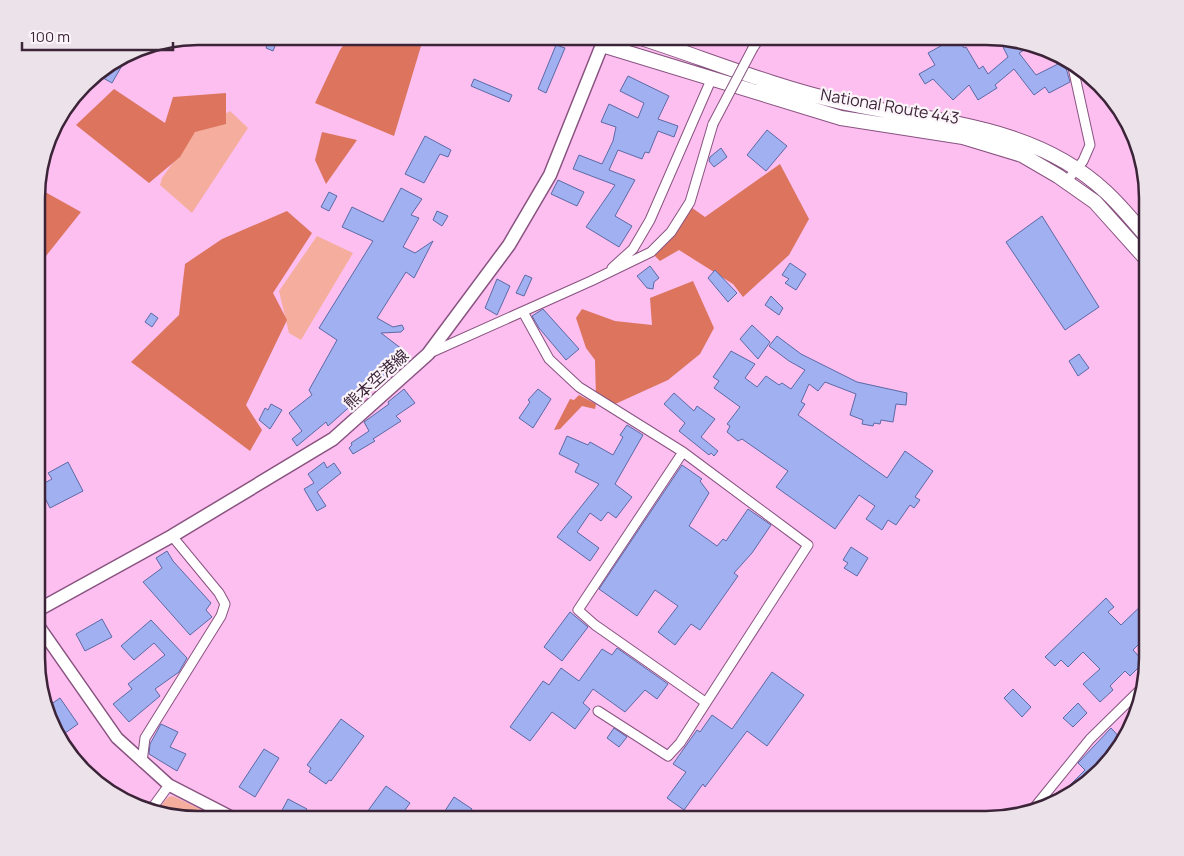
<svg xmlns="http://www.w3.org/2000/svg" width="1184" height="856" font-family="Manrope,'Noto Sans JP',sans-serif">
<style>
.green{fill:#f5ae9e}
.forest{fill:#dc745e}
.building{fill:#a0b0f0;stroke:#5c69a5}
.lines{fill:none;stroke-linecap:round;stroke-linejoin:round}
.minor-casing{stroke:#895380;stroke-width:11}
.tertiary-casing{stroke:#895380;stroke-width:14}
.secondary-casing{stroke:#895380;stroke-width:15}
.trunk-casing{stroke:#895380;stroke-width:16}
.minor{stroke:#fff;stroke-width:9}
.tertiary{stroke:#fff;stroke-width:11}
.secondary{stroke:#fff;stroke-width:12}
.trunk{stroke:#fff;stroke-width:14}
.minor-bridge-casing{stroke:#895380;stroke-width:11;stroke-linecap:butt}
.minor-bridge{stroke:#fff;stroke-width:9}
.labels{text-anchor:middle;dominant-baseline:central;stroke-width:4.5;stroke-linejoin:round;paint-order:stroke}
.street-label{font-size:16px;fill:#3c2438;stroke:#fbf4f9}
.rim{fill:none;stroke:#3c2438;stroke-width:2.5}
</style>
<rect width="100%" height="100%" fill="#fcbff0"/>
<path class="green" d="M230,111l18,17 -56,85 -32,-28 2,-7 33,-46z
M317,236l36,17 -52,87 -12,-7 -10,-42z
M171,796l4,1 46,22h-33l-32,-7 11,-14z"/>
<path class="forest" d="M350,36h74l-30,100 -79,-33 25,-53z
M114,89l51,34 8,-26 53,-4v31l-31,8 -15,25 -31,26 -73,-58z
M322,132l35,8 -31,44 -11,-24z
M780,164l29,55 -20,36 -46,42 -10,-13 -54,-34 -19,11 -7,-7 35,-49 17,12z
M38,188l43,24 -43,54z
M287,211l25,22 -39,60 14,27 -41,85 16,25 -12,21 -119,-89 48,-47 6,-51 37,-25z
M693,281l21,47 -14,26 -32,26 -55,25 -17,-7 -1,-38 -9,-12 -10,-30 6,-9 33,12 37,4 -2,-27z
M579,395l17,9 -1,5 -13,-3 -22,23 -6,1 16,-31 4,1z"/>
<path class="building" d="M270,36h9l-6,15 -7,-3z
M957,37l7,11 2,-1 13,22 4,-3 5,8 20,-17 -5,-10 12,-7 20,4 -16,9 17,22 28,-14 6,21 -21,11 -4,-6 -11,8 -20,-26 -19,16 2,3 -19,12 -9,-15 -16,15 -20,-21 -8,5 -6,-10 16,-9 -7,-12z
M556,45l9,3 -19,45 -8,-4z
M128,55l-16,28 -16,-9 8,-5z
M628,76l41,20 -11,23 20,7 -4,11 -16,-6 -9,22 -4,-1 -3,7 -24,-9 -9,20 26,10 -20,36 17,10 -13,21 -33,-20 29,-42 -42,-16 6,-14 23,9 11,-23 3,-14 -15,-5 8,-18 29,14 6,-15 -24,-12z
M474,79l38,16 -3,7 -38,-16z
M767,130l20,16 -21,25 -19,-16z
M425,136l26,14 -3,7 -8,-3 -16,29 -19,-9z
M721,148l6,9 -13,10 -5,-6 1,-4z
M558,180l26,12 -7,14 -26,-12z
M401,188l21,11 -11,16 8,3 -16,29 12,6 18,-12 -19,37 -8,-6 -29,46 16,9 9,-2 2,4 -3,3 -20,1 21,16 -15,17 5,3 -64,57 -2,-4 -29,24 -5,-7 10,-8 -13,-18 23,-18 -3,-5 28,-50 -18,-12 54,-87 -31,-14 10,-20 31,15z
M329,192l8,4 -8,15 -8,-4z
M437,211l11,5 -6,10 -9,-6z
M1042,216l57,91 -34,23 -59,-88z
M790,263l16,11 -10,16 -11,-7 4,-4 -7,-4z
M650,266l9,12 -5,4 -1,7 -6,-1 -10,-12z
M715,270l22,23 -9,9 -20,-24z
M525,275l7,3 -8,18 -8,-3z
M497,279l13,7 -13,29 -12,-7z
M771,296l12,12 -4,7 -14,-10z
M543,309l36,40 -13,11 -27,-32 -7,-12z
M151,313l7,5 -6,9 -7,-5z
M752,325l18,17 -12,17 -18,-20z
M777,336l24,18 56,28 50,11 -1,12 -10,-1 -3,18 -12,-2 -1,4 -6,-1 -1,3 -11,-2 1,-4 -13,-5 6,-21 -31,-12 -7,9 -9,-7 -8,18 4,2 -7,11 89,63 18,-27 28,20 -18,26 5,3 -6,8 -4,-3 -14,20 -8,-5 -6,10 -16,-11 9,-13 -16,-11 -24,34 -59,-42 12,-16 -46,-32 -4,2 -11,-9 3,-6 -3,-2 13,-17 -26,-19 5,-7 -6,-4 18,-26 24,13 -10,14 12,9 9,-11 13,9 3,-2 9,6 14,-19 -16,-9 -20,-15z
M1079,354l10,14 -11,8 -9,-15z
M404,389l11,14 -19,13 5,5 -28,18 2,2 -22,13 -4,-6 3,-3 -1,-2 18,-12 -5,-9 25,-18 -1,-2z
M538,389l13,10 -18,29 -14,-10 11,-16 -2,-2z
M674,393l20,18 3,-5 18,13 -14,18 17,14 -4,5 -3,-3 -2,2 -30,-24 6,-8 -21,-19z
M271,404l11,6 -12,19 -11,-9 6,-12 3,2z
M627,425l16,10 -28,49 17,13 -16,21 -8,-6 -7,9 -11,-8 -13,19 22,16 -9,13 -33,-24 42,-53 -24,-12 4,-8 -20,-10 8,-18 21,9 2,-3 23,13 10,-18 -3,-2z
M68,462l15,29 -33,17 -11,-22 13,-7 -4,-6z
M324,462l3,6 7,-5 7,10 -24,19 9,14 -9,5 -13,-22 10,-6 -6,-9z
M682,465l20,14 -2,2 9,12 -20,33 28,20 6,-7 3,2 22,-32 23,16 -19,28 -18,20 4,3 -38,54 -9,-6 -16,21 -17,-13 20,-26 -23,-16 -18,26 -38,-27z
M851,547l17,11 -11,18 -13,-8 4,-5 -5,-3z
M167,551l6,10 38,42 -5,7 6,7 -22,18 -47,-53 19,-14 -6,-10z
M1106,598l8,9 -6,5 13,13 26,-25v36l-14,14 11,12 -14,14 -5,-5 -15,15 3,4 -13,12 -17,-18 17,-15 -17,-17 -15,15 -7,-7 -6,6 -10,-9z
M570,612l18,15 -26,34 -18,-14z
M102,619l10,18 -27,14 -9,-17z
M151,620l36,38 -8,14 -24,17 5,7 -31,26 -16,-18 19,-15 -4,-5 37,-29 -11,-12 -20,17 -13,-14z
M617,648l51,36 -11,15 -12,-9 -20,22 -32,-23 -10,14 7,6 -15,20 -23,-17 -22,29 -20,-14 33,-46 6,4 12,-17 18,13 23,-32 10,6z
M772,672l32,23 -37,51 -20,-15 -42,56 -2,-3 -19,26 -17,-12 19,-26 -13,-8 24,-34 3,2 12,-17 20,14z
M1013,689l18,18 -9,10 -18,-19z
M60,698l18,26 -20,14 -11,-31z
M1078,703l9,10 -14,14 -10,-9z
M341,719l23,17 -33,45 -2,-1 -3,4 -17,-12 2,-4 -4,-3z
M161,724l17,8 -8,15 16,7 -9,17 -28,-17 1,-10z
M614,728l13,9 -8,10 -12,-9z
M1111,728l12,13 -9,16 -45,37 -4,-4 20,-20 -7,-7z
M264,749l15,9 -24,39 -16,-10z
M386,786l24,17 -12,17 -36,-1z
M1060,791l5,6 -7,6 -15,3 9,-10z
M454,797l18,12 -7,11h-26z
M288,799l19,10 -5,10h-17l-6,-3z"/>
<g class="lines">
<defs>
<path id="minor" d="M753,48l8,-12
M1066,182l17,-21 7,-16 -18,-82
M612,268l21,-19 17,-29 61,-140
M523,312l26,47 30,28 104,65 125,93 -128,198 -12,13 -70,-45
M430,353l161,-72 60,-29 20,-20 19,-30 23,-78
M683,452l-105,158 17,15 110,77
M142,762l3,-24 76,-122 4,-12 -6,-11 -47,-57
M1034,808l56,-69 53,-52
M150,811l19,-26"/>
<path id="tertiary" d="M38,625l79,113 52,47 66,34"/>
<path id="secondary" d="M38,610l134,-74 161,-97 95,-85 81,-109 41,-70 52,-130"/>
<path id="trunk" d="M605,36l-3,9 239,73 122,19 59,18 36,21 37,26 52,58
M635,36c69,22 136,50 206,66 93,21 191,21 265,90 15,14 28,30 41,45"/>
</defs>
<use href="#minor" class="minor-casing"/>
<use href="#tertiary" class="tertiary-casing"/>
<use href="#secondary" class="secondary-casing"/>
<use href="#trunk" class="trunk-casing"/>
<use href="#minor" class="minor"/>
<use href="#tertiary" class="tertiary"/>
<use href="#secondary" class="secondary"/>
<use href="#trunk" class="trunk"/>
<defs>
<path id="minor-bridge" d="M713,124l40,-76"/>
</defs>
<use href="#minor-bridge" class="minor-bridge-casing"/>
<use href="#minor-bridge" class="minor-bridge"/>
</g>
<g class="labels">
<g class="street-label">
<text transform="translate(890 106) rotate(10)">National Route 443</text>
<text transform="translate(376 379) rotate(-42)">熊本空港線</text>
</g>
</g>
<path d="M0 0H1184V856H0ZM198 45H986A153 153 0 0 1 1139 198V658A153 153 0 0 1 986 811H198A153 153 0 0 1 45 658V198A153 153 0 0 1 198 45Z" fill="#ece3ea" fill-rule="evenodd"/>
<path class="rim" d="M198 45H986A153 153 0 0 1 1139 198V658A153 153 0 0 1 986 811H198A153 153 0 0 1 45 658V198A153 153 0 0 1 198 45Z"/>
<path d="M22 42v8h151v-8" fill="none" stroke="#3c2438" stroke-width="2.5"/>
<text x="30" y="42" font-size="15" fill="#3c2438" stroke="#fbf4f9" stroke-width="4" paint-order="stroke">100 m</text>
</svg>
